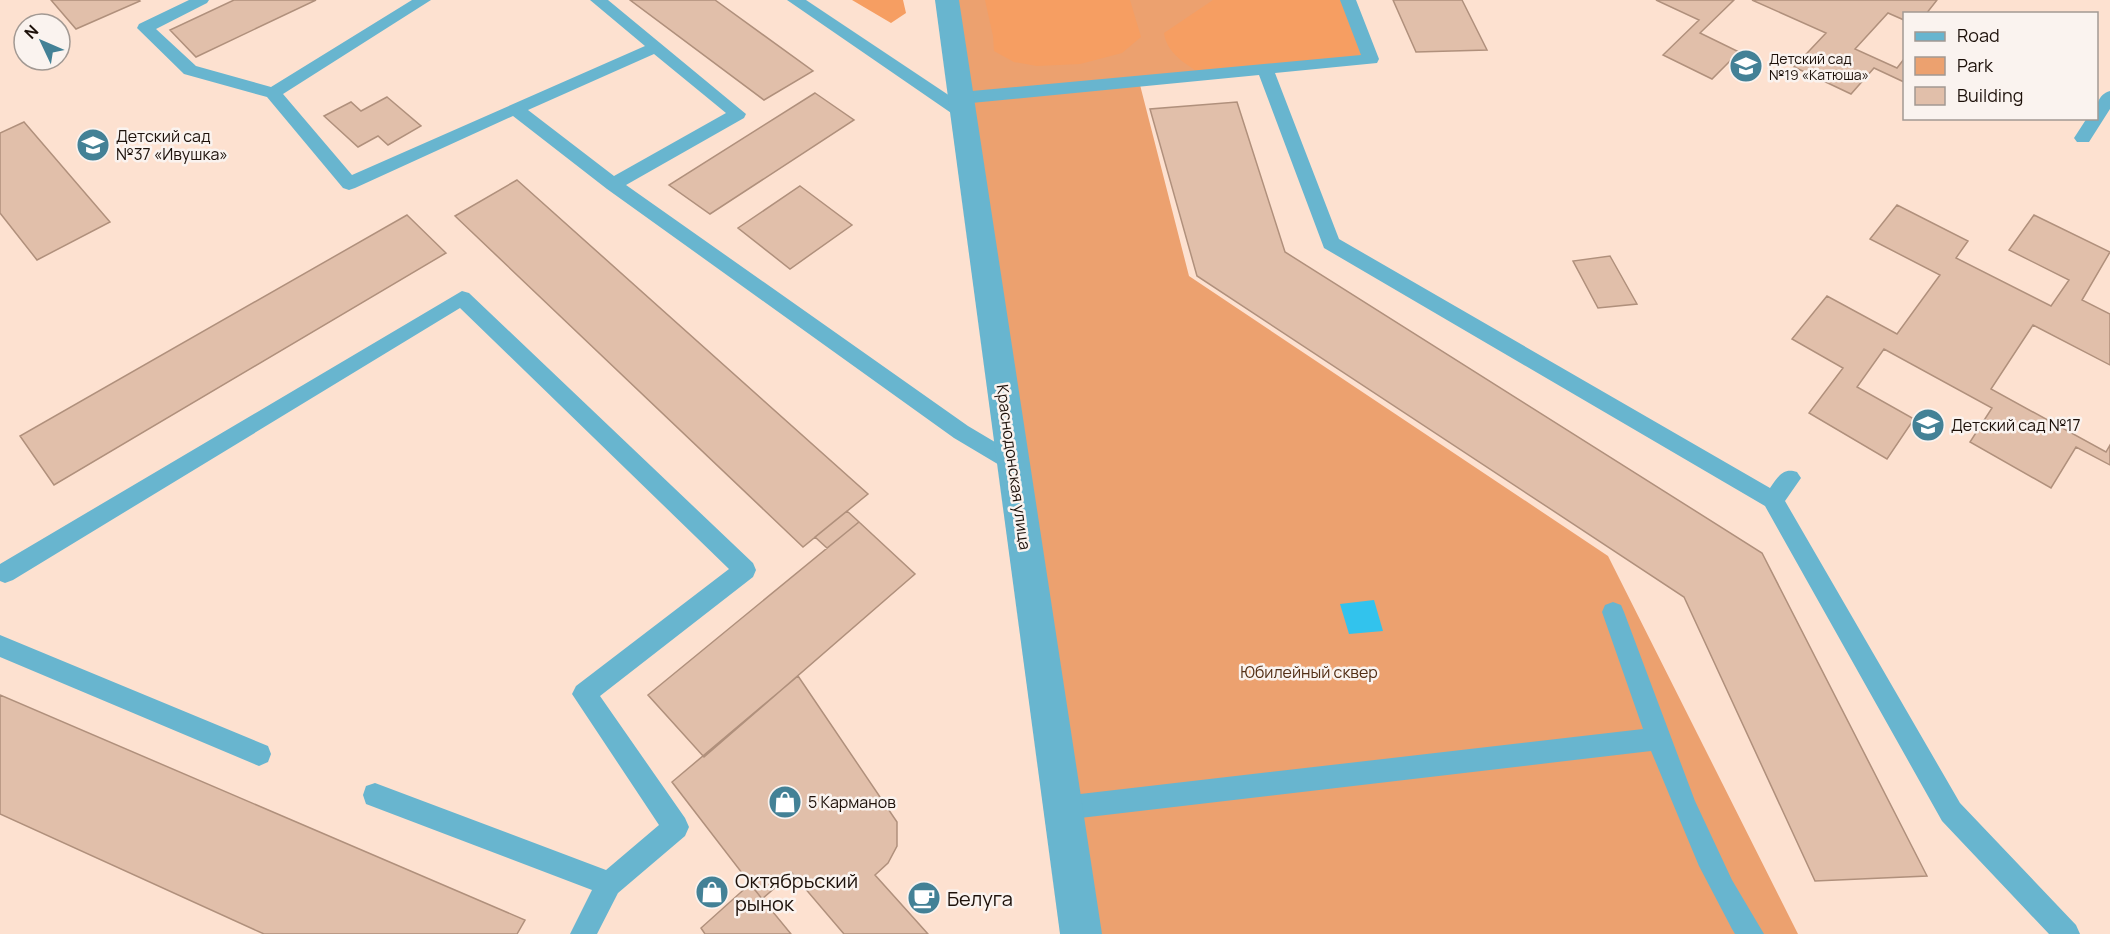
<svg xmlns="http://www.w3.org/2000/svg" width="2110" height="934" font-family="Manrope,sans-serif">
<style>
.green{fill:#eca16f}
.forest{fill:#f69e62}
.water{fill:#32c3ed}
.building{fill:#e1bfaa;stroke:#b0907c;stroke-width:1.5}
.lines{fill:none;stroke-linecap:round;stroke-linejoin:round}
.service{fill:#68b5cf;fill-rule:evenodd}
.tertiary{fill:#68b5cf;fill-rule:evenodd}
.labels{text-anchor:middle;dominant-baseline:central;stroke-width:5;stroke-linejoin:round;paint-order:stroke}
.far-poi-label{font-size:14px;fill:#1d110a;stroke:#faf3ef;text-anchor:start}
.poi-label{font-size:16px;fill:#1d110a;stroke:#faf3ef;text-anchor:start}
.street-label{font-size:16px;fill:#1d110a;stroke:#faf3ef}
.park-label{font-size:16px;fill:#532f16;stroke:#faf3ef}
.near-poi-label{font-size:20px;fill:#1d110a;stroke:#faf3ef;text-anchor:start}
</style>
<rect width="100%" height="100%" fill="#fde1d0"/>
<path class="green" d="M947,0h401l23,59 -232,22 50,195 419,280 190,378h-717z"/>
<path class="forest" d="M852,0h51l3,13 -15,10z
M985,0h145l11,37 -19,16 -42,11 -43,2 -23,-4 -20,-11 -1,-15z
M1213,0h135l23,59 -168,16c-17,-11 -36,-21 -39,-42z"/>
<path class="water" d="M1374,600l9,31 -34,3 -9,-30z"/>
<path class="building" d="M51,0h88l1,1 -64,28z
M234,0h82l-120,57 -26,-27z
M630,0h85l98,71 -49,29z
M1393,0h69l25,50 -71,2z
M1656,0h78l-34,33 39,19 -27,27 -49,-24 36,-35z
M1752,0h185l-11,14h-22v6l-16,-7 -33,36 42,19 7,-9v23l-30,-14 -23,26 -57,-27 32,-34z
M815,93l39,27 -144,94 -41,-29z
M387,97l34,29 -33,19 -10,-9 -20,11 -34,-31 27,-14 10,9z
M1237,102l48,150 477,301 165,323 -112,5 -131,-284 -487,-321 -47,-167z
M24,122l86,100 -73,38 -37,-47v-80z
M517,180l351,314 -65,53 -348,-331z
M800,186l52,39 -62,44 -52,-41z
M1897,205l71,36 -12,17 95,48 18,-26 -60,-30 25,-35 76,37 -28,48 28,14v51l-77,-40 -42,64 115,63 4,-7v20l-34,-18 -25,41 -81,-46 22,-34 -108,-59 -27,38 57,32 -27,40 -78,-46 34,-45 -51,-29 35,-43 70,38 43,-59 -70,-36z
M407,215l39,38 -392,232 -34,-49z
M1610,256l27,48 -39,4 -25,-47z
M847,511l12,11 -32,26 -12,-11z
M859,522l56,52 -211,183 -56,-62z
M798,676l99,146v24l-9,17 -13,12 53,59h-84l-52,-61 -30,26 -90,-117z
M0,695l525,225 -8,14h-253l-264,-120z
M750,884l41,50h-86l-4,-6z"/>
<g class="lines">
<path class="service" d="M189,0h20l-2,3 -51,26 40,37 75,21 141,-87h19l-148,94 69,81 293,-129 -55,-46h18l138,114 -2,4 -118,67 342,241 52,31 3,6 -3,6 -7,3 -7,-3 -52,-31 -347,-249 -94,-73 -158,72 -6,2 -6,-2 -76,-91 -83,-23 -47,-46 2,-4zM654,54l72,59 -112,63 -86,-66z
M787,0h19l147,98 2,-4 6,-2 400,-37 -21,-55h16l23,59 -2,4 -102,10 64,166 431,249c8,-11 13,-21 27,-16l4,6 -16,23 175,302 116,122 4,9h-31l-107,-113 -177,-315 -441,-258 -65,-173 -298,29 10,9 -2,4h-12z
M2110,91v18l-21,33h-12l-3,-4 13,-20h9c0,-11 1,-23 14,-27z
M462,291l7,2 284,270 3,7 -3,7 -153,119 85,122 4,9 -4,9 -67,57 -21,41h-27l22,-44 -226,-86 -3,-9 3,-9 9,-3 231,87 53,-45 -87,-131 4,-8 153,-117 -269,-261 -447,272 -8,3 -5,-2v-17z
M1613,602l8,3 3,7 71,189 37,79 32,54h-29l-3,-5 -33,-63 -48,-115 -588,69 -9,-3 -3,-9 3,-9 9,-3 580,-67 -41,-117 3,-7z
M0,635l268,111 3,8 -3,8 -9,4 -259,-109z"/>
<path class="tertiary" d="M935,0h24l143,934h-42z"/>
</g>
<defs>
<symbol id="school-disc" viewBox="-11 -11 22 22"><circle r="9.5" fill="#438196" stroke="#faf3ef"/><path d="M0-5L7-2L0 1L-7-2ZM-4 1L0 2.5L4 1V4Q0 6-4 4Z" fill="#fff"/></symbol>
<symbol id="shop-disc" viewBox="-11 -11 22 22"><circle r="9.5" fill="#438196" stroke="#faf3ef"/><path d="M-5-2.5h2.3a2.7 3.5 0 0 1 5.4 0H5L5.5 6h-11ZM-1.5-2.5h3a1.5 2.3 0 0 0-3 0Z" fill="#fff"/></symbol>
<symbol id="cafe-disc" viewBox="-11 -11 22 22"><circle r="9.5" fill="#438196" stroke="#faf3ef"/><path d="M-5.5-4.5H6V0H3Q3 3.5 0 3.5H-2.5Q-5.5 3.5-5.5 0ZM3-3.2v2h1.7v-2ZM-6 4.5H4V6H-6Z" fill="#fff"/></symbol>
</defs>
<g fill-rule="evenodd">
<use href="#school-disc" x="1727" y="47" width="38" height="38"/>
<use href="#school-disc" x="74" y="126" width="38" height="38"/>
<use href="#school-disc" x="1909" y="406" width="38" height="38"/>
<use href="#shop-disc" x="766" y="783" width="38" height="38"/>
<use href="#shop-disc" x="693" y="873" width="38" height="38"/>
<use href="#cafe-disc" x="905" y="879" width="38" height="38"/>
</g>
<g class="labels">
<g class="far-poi-label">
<text x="1769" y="58">Детский сад<tspan x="1769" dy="16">№19 «Катюша»</tspan></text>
</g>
<g class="poi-label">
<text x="116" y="136">Детский сад<tspan x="116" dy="18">№37 «Ивушка»</tspan></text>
<text x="1951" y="425">Детский сад №17</text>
<text x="808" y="802">5 Карманов</text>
</g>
<g class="street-label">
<text transform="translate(1014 467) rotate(82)">Краснодонская улица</text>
</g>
<g class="park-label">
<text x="1309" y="672">Юбилейный сквер</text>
</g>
<g class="near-poi-label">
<text x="735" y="880">Октябрьский<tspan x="735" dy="23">рынок</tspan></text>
<text x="947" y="898">Белуга</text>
</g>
</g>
<rect x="1903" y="12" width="195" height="108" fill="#faf3ef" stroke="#a29993" stroke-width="1.5"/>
<rect x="1915" y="32" width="30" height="9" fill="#68b5cf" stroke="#a29993" stroke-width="1.5"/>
<text x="1957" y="42" font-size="18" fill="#1d110a">Road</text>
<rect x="1915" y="57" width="30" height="18" fill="#eca16f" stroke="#a29993" stroke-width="1.5"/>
<text x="1957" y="72" font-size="18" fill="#1d110a">Park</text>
<rect x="1915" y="87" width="30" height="18" fill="#e1bfaa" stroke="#a29993" stroke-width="1.5"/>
<text x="1957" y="102" font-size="18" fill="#1d110a">Building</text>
<g transform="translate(42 42) rotate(314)"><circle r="28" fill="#faf3ef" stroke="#a29993" stroke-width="1.5"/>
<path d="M0-4.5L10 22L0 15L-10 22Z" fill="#438196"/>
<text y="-9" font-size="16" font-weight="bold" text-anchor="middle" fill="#1d110a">N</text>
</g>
</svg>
